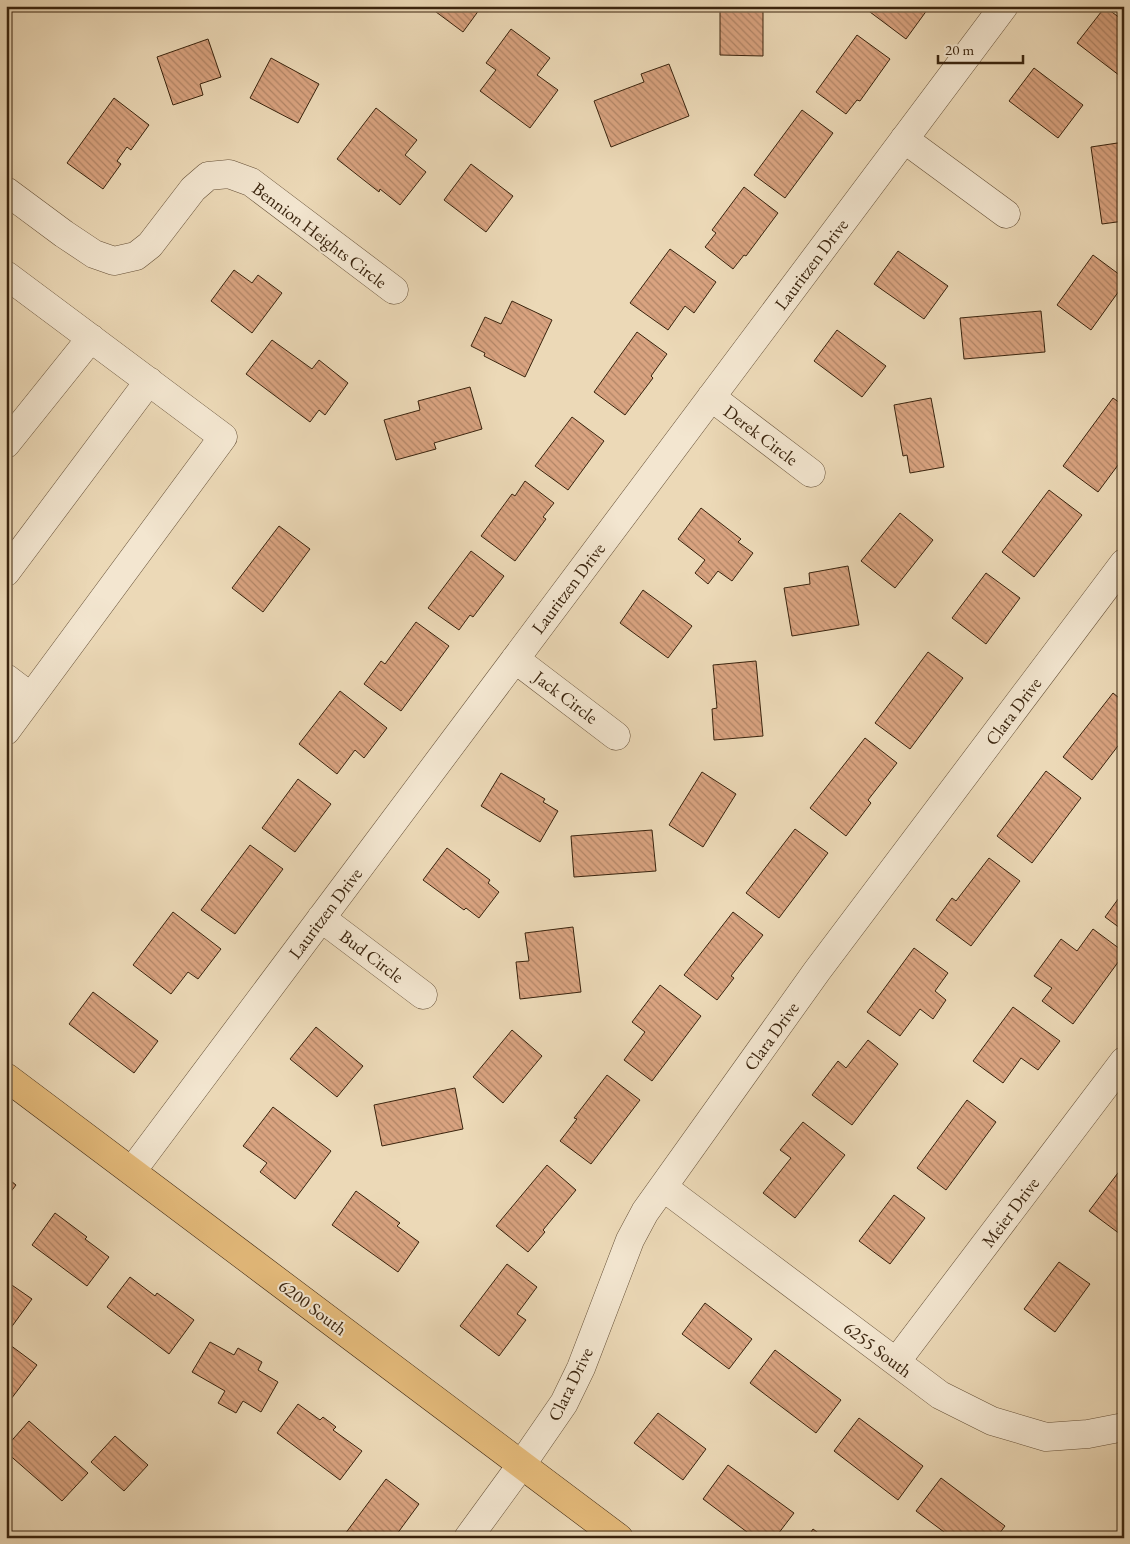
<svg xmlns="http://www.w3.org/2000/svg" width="1130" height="1544" font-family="'EB Garamond',serif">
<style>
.building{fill:url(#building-back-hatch);stroke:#3a240e}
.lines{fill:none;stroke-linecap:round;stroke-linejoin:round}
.minor-casing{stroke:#665138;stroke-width:29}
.major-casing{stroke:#3a240e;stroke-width:29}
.minor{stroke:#f3e6d0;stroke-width:28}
.major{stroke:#e6bc7c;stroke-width:28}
.labels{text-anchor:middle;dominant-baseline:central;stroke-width:4;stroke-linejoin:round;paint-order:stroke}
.street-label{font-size:18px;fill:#3a240e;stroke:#f3e6d0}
</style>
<defs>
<pattern id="building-back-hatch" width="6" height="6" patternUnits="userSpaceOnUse" patternTransform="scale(1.25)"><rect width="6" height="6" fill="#d9a380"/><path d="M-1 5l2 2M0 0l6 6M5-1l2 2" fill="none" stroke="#b18567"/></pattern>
</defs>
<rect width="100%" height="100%" fill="#ecd9b7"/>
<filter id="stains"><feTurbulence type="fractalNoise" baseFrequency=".004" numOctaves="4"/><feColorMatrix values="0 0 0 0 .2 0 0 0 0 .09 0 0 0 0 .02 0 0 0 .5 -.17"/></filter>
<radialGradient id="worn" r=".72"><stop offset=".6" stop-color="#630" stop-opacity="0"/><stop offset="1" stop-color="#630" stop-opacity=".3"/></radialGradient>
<path class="building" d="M428,6h54l-19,26z
M720,6h43v50l-43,-1z
M862,6h68l-24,33z
M1105,7l19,14v58l-47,-36z
M511,29l39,29 -13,17 21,15 -28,38 -50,-37 16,-21 -10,-7z
M857,35l33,24 -30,42 -3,-1 -11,14 -30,-22z
M208,39l13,38 -21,7 3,11 -30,10 -16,-48z
M271,58l48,26 -21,39 -48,-25z
M669,64l20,52 -78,31 -17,-46 50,-19 -3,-8z
M1034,68l49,37 -25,33 -49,-37z
M114,98l35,27 -18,25 -4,-3 -10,14 4,3 -18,25 -36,-26z
M376,108l41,32 -12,15 21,17 -26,33 -20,-16 -1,3 -42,-33z
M802,110l31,23 -48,65 -31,-23z
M1124,142v79l-22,3 -11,-77z
M471,164l42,32 -27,36 -42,-32z
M744,187l34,26 -32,43 -2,-1 -11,14 -28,-22 11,-14 -4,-3z
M670,249l46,33 -22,31 -9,-7 -17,24 -38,-27z
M898,251l50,35 -24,33 -50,-35z
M1093,255l31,23v6l-33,46 -34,-25z
M234,270l18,13 6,-8 24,18 -30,40 -41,-32z
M512,301l40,19 -27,57 -41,-21 1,-3 -14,-7 14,-29 16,7z
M1041,311l4,41 -81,7 -4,-41z
M837,330l49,36 -24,31 -48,-36z
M637,332l30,22 -16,22 2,2 -28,37 -31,-23z
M272,340l40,29 7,-9 29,23 -23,32 -6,-5 -9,12 -64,-48z
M470,387l12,42 -48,14 2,6 -40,11 -12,-40 36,-10 -2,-9z
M931,398l13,69 -34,6 -3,-18 -4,1 -9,-51z
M1113,398l11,8v51l-26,35 -35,-26z
M572,417l32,24 -36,49 -33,-24z
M525,481l29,22 -11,14 3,2 -31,42 -34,-25 31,-42 3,2z
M1049,490l33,25 -48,62 -32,-25z
M701,508l40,31 -3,3 15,11 -21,28 -14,-10 -10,13 -13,-11 10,-13 -27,-21z
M900,513l33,27 -38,48 -34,-27z
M279,526l31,23 -47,63 -31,-24z
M471,551l33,25 -31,41 -3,-2 -11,15 -31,-22z
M848,566l11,59 -67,11 -8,-48 26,-4 -1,-11z
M986,573l34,25 -34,46 -34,-26z
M643,590l49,36 -24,32 -48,-35z
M416,622l33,24 -48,65 -37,-27 17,-23 4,3z
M928,652l35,26 -53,71 -35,-26z
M756,661l7,75 -49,4 -2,-31 5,-1 -4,-43z
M340,691l47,37 -23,30 -9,-8 -18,24 -38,-30z
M1113,693l11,9v36l-32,42 -29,-23z
M865,738l32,25 -29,37 3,3 -25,33 -36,-28z
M1046,771l35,27 -49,65 -35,-27z
M702,772l34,22 -33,53 -34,-22z
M501,773l44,26 -2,3 15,9 -18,31 -59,-36z
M298,779l33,25 -36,48 -33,-24z
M795,829l33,24 -49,65 -33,-25z
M652,830l4,41 -82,6 -3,-41z
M250,845l33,24 -48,65 -34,-24z
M447,848l43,32 -2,3 11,9 -20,26 -13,-10 -2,2 -41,-30z
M989,858l31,23 -49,65 -35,-26 16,-22 4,3z
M1124,891v40l-19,-14z
M173,912l48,37 -23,30 -10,-7 -17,22 -38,-29z
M733,912l30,23 -32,41 3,2 -17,22 -33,-25z
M573,927l8,65 -61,7 -4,-37 13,-1 -4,-28z
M1093,929l31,23v2l-51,70 -31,-23 10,-13 -18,-12 27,-37 16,12z
M914,948l34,25 -13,18 11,9 -13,19 -13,-10 -20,27 -33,-24z
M660,985l41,31 -49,65 -28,-21 21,-28 -13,-10z
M93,992l65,49 -24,32 -65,-49z
M1013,1007l47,34 -22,29 -17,-12 -18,25 -30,-22z
M316,1027l47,39 -26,31 -47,-38z
M512,1030l30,26 -39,47 -30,-26z
M868,1040l30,24 -46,61 -40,-30 26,-34 8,7z
M607,1075l33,25 -49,64 -31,-23 17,-22 -3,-1z
M455,1088l8,41 -81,17 -8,-41z
M967,1100l29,22 -50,68 -29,-22z
M273,1107l58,44 -36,48 -35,-27 7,-9 -24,-17z
M803,1122l42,33 -50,63 -32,-25 28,-35 -11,-8z
M547,1165l29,25 -33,40 2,2 -17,20 -32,-26z
M1124,1165v72l-35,-26z
M6,1177l10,8 -10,13z
M356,1191l44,32 -3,3 22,16 -21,30 -66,-47z
M894,1195l31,23 -35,46 -31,-23z
M55,1213l32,24 -2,2 24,18 -22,29 -55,-41z
M1059,1262l31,22 -35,48 -31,-23z
M507,1264l30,23 -20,27 9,6 -27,36 -39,-30z
M130,1277l25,19 2,-3 37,27 -25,34 -62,-47z
M6,1281l26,18 -22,30 -4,-3z
M705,1303l47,36 -23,30 -47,-35z
M6,1342l31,23 -26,34 -5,-3z
M210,1342l24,13 4,-7 24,14 -4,8 20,12 -17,30 -18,-11 -7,12 -18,-10 7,-12 -33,-19z
M775,1350l66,50 -25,33 -66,-50z
M298,1404l22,16 3,-3 13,10 -3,3 29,21 -22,29 -63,-47z
M658,1413l48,36 -23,31 -49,-37z
M859,1418l64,48 -25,34 -64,-49z
M29,1421l59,52 -26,28 -56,-49v-5z
M115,1436l33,29 -24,26 -33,-29z
M728,1465l66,48 -19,25h-20l-52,-39z
M941,1478l64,48 -9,12h-44l-36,-27z
M386,1479l33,25 -25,34h-52z
M813,1529l12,9h-18z"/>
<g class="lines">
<defs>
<path id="minor" d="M904,139l102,75
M6,191l58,43 30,20 20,7 22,-5 14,-11 43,-56 15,-13 21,-2 22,8 143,108
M6,275l217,162 -217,294
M711,397l100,76
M6,444l85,-106
M6,572l143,-191
M515,659l101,77
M6,678l25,19
M321,918l102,77
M132,1171l872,-1165
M663,1187l277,208 52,26 54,16 42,-3 36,-7
M896,1362l228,-301
M468,1538l54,-74 42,-61 17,-35 49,-128 15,-28 172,-241 307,-408"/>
<path id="major" d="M6,1077l613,461"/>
</defs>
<use href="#minor" class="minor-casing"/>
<use href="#major" class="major-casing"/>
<use href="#minor" class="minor"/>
<use href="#major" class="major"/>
</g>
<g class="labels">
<g class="street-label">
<text transform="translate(320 235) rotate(37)">Bennion Heights Circle</text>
<text transform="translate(811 264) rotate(-53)">Lauritzen Drive</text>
<text transform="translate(761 435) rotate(37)">Derek Circle</text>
<text transform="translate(568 588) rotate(-53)">Lauritzen Drive</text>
<text transform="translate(566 697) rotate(37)">Jack Circle</text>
<text transform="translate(1013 711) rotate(-53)">Clara Drive</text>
<text transform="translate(325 913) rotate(-53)">Lauritzen Drive</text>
<text transform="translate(372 956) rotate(37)">Bud Circle</text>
<text transform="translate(771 1036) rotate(-54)">Clara Drive</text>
<text transform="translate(1010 1212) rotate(-53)">Meier Drive</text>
<text transform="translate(313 1307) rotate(37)">6200 South</text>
<text transform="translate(878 1349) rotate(37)">6255 South</text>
<text transform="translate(570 1384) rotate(-64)">Clara Drive</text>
</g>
</g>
<rect width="1130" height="1544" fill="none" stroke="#ecd9b7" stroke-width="25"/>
<rect x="8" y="8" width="1115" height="1529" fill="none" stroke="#3a240e" stroke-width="2.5"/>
<rect x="12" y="12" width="1105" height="1519" fill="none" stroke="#3a240e"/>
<path d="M938 55v8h85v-8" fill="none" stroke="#3a240e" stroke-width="2.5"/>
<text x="945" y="55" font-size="15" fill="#3a240e" stroke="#f3e6d0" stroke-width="4" paint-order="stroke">20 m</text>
<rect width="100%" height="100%" filter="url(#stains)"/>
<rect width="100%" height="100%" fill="url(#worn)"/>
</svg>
